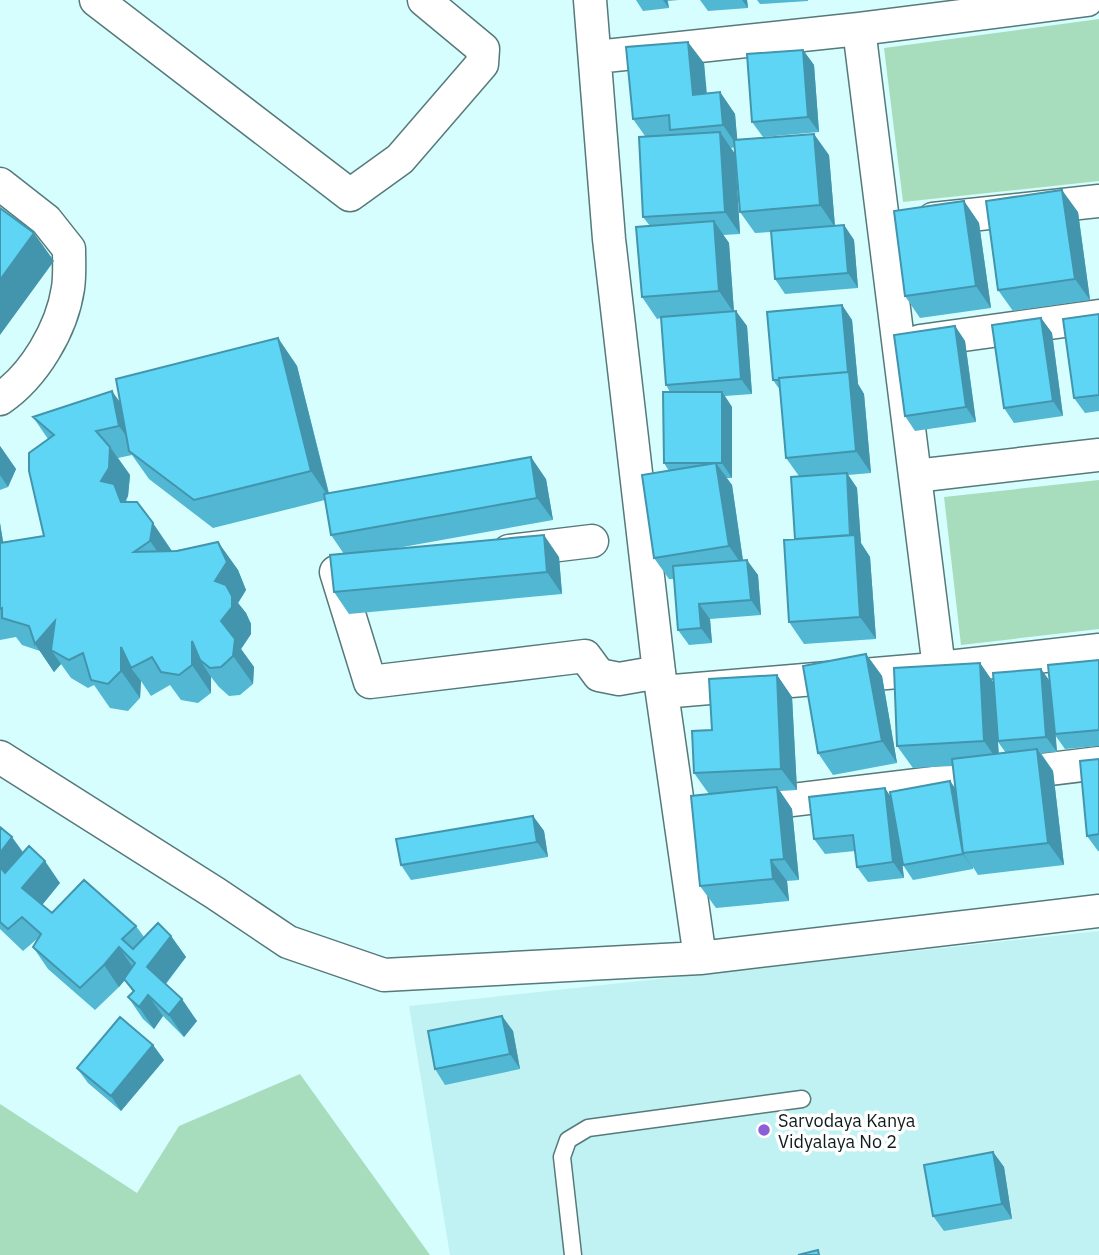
<svg xmlns="http://www.w3.org/2000/svg" width="1099" height="1255" font-family="'IBM Plex Sans',sans-serif">
<style>
.built{fill:#c1f2f3}
.green{fill:#a7ddbd}
.lines{fill:none;stroke-linecap:round;stroke-linejoin:round}
.service-casing{stroke:#56797a;stroke-width:19}
.minor-casing{stroke:#56797a;stroke-width:35}
.service{stroke:#fff;stroke-width:16}
.minor{stroke:#fff;stroke-width:32}
.wall{fill:#51b7d3;fill-rule:evenodd}
.shaded-wall{fill:#4295ac}
.building{fill:#5ed5f5;stroke:#4295ac;stroke-width:2}
.poi-dot{fill:#8c5ed8;stroke:#fff;stroke-width:2.5}
.labels{text-anchor:middle;dominant-baseline:central;stroke-width:7;stroke-linejoin:round;paint-order:stroke}
.poi-label{font-size:18px;fill:#0e1c1d;stroke:#fff;text-anchor:start}
</style>
<rect width="100%" height="100%" fill="#d7feff"/>
<path class="built" d="M1099,931v324h-649l-41,-249z"/>
<path class="green" d="M1099,19v162l-196,21 -19,-154z
M1099,480v149l-138,16 -17,-148z
M300,1074l130,181h-430v-151l137,89 42,-67z"/>
<g class="lines">
<defs>
<path id="service" d="M573,1255l-11,-98 6,-17 20,-12 214,-29"/>
<path id="minor" d="M96,0l254,195 50,-36 82,-95 1,-15 -59,-49
M590,0l19,239 50,433 41,286
M859,29l80,639 160,-18
M596,57l263,-28 228,-29
M0,184l46,36 23,29c0,13 1,26 -1,39 -6,41 -34,88 -68,111
M933,219l166,-18
M920,341l179,-25
M915,476l184,-21
M509,551l83,-10
M336,572l34,110 215,-26 14,19 20,4 40,-7
M662,692l272,-23
M0,757l215,136 73,49 96,33 316,-17 399,-47
M743,806l356,-43"/>
</defs>
<use href="#service" class="service-casing"/>
<use href="#minor" class="minor-casing"/>
<use href="#service" class="service"/>
<use href="#minor" class="minor"/>
</g>
<path class="wall" d="M636,0h43l-11,1 1,7 -26,3z
M700,0h47l1,8 -40,3z
M757,0h51v1l-48,3z
M803,50l11,15 5,67 -56,5 -11,-15z
M704,63l2,30 14,-1 15,22 2,26 92,15 6,71 9,-1 10,15 4,48 -73,6 -10,-15 -4,-47 -16,1 -15,-21 -5,-65 -4,1 4,6 5,80 -17,1 6,8 5,68 13,15 5,68 -27,2 7,11v71h-6l6,7 11,75 15,15 3,40 -51,4 2,24 -23,2 -11,-15 -4,-51h-5l-15,-21 15,-87 -5,-8 6,-71 -4,-7 -5,-67 -4,1 -15,-22 8,-71 -7,-9 2,-81 -12,-17z
M964,201l15,22 12,85 -71,10 -15,-22z
M1078,212l12,88 -77,11 -15,-21z
M842,305l10,15 6,64 6,10 7,79 -23,2 9,13 4,55 9,14 6,82 -72,5 -15,-22 10,-146 -13,-18 -6,-68 -7,-10z
M1099,314v97l-14,2 -11,-15z
M1041,318l11,15 11,83 -49,7 -10,-15z
M955,326l10,15 11,81 -61,9 -10,-15z
M278,338l19,28 32,127 217,-14 7,41 -167,30 173,7 3,37 -213,20 -15,-22 10,-38 -13,-19 -6,-35 -112,28 -64,-49 -17,-24 -14,3 12,17 -2,21 -2,4 1,2 45,49 46,-9 20,28 8,20 -8,13 8,10 5,11v10l-10,15 13,18 -1,17 -13,11 -11,1 -10,-9 -8,-10v16l-13,10 -17,-3 -11,-15 -19,11 -10,-15 -1,17 -12,13 -18,-3 -16,-23 -6,3 -17,-10 -10,-14 -7,8 -14,-21 -18,-6 -6,-8 -16,3v-117l3,19 41,-6 4,-97 -15,-22 87,-14z
M0,446l16,23 -8,18 -8,3z
M866,654l16,22 15,87 -64,12 -15,-22z
M1099,660v86l-34,3 -10,-14 2,17 -16,1 12,18 11,94 -86,10 -5,-8v2l-60,11 -10,-15 -2,-10 3,23 -36,4 -11,-15 -2,-16 -30,3 -11,-15 77,-42 59,-16 6,8 -3,-23 -40,2 -16,-22 83,-83 14,20 47,-14 8,12zM998,742l8,11 -7,1z
M777,675l15,22 5,93 -17,1 12,18 7,71 -12,1 2,20 -73,7 -16,-22 9,-92 -15,-21 18,-43z
M1099,759v92h-1l-11,-15z
M533,816l11,15 4,26 -137,23 -10,-15z
M0,827l23,26 37,30 -18,22 10,8 84,13 8,11 27,-1 15,21 -20,27 31,37 -13,16 -21,-21 -9,13 -11,-10 -15,-22 5,-5 -8,-12 -6,7 -24,23 -47,-41 -15,-22 4,-8 -14,12 -23,-22z
M502,1016l11,15 7,38 -75,16 -10,-16z
M153,1045l11,15 -43,51 -33,-28 -11,-15z
M993,1152l11,15 8,52 -68,12 -11,-15z"/>
<path class="shaded-wall" d="M663,0h4l2,8z
M742,0h5l1,8z
M688,42l16,21 5,53 -16,-21z
M803,50l11,15 5,67 -11,-15z
M720,92l15,22 3,33 -15,-22z
M720,132l15,22 5,80 -15,-22z
M814,134l15,21 6,72 -15,-22z
M1062,190l16,22 12,88 -15,-21z
M964,201l15,22 12,85 -15,-22z
M714,221l15,22 5,70 -15,-22z
M844,225l10,15 4,48 -10,-15z
M34,233l20,28 -54,74v-55z
M842,305l10,15 6,64 6,10 7,79 -15,-22z
M736,311l11,15 5,68 -11,-15z
M1041,318l11,15 11,83 -10,-15z
M955,326l10,15 11,81 -10,-15z
M278,338l19,28 33,133 -19,-28z
M112,391l20,28 7,35 -20,-28z
M722,392l10,15v71l-10,-15z
M0,446l16,23 -8,18 -8,-12z
M110,447l20,28 -2,21 -2,4 8,12 -13,-3 -20,-28z
M531,457l15,22 7,41 -16,-22z
M716,463l16,22 12,83 -15,-22z
M847,473l10,15 4,55 9,14 6,82 -16,-22 -9,-80z
M0,523l8,49 -8,-11z
M153,523l19,28 -2,18 -20,-28z
M544,535l15,22 3,37 -15,-22z
M218,542l20,28 8,20 -8,13 8,10 5,11v10l-10,15 13,18 -1,17 -20,-28 -12,-35 -6,-40z
M747,560l11,15 3,40 -10,-15z
M699,604l11,15 2,24 -11,-15z
M55,621l-4,29 10,14 -7,8 -19,-28z
M192,641l8,19 11,17v16l-19,-28z
M121,647l10,21 10,13 -1,17 -19,-27z
M866,654l16,22 15,87 -15,-22z
M980,663l15,22 4,78 -15,-22z
M1041,669l11,15 5,68 -11,-15z
M777,675l15,22 5,93 -16,-21z
M1037,749l16,22 11,94 -16,-22z
M950,781l10,15 3,57 10,16 -10,-15z
M777,787l15,22 7,71 -15,-21z
M885,788l10,15 9,75 -11,-16z
M533,816l11,15 4,26 -11,-15z
M12,837l16,22 -18,23 -10,-13v-16z
M771,860l16,21 2,20 -16,-22z
M45,861l15,22 -22,27 -16,-22z
M171,936l15,21 -24,31 -15,-21z
M119,947l15,22 -15,18 -15,-22z
M148,995l15,21 -9,13 -15,-22z
M182,999l15,22 -13,16 -15,-22z
M502,1016l11,15 7,38 -10,-15z
M153,1045l11,15 -43,51 -10,-15z
M993,1152l11,15 8,52 -10,-15z"/>
<path class="building" d="M688,42l5,53 27,-3 3,33 -53,5 -1,-15 -36,4 -7,-72z
M803,50l5,67 -56,5 -5,-68z
M720,132l5,80 -82,5 -4,-80z
M814,134l6,71 -80,7 -6,-72z
M1062,190l13,89 -77,11 -12,-89z
M964,201l12,85 -71,10 -11,-85z
M0,208l34,25 -34,47z
M714,221l5,70 -77,6 -6,-70z
M844,225l4,48 -73,6 -4,-48z
M842,305l6,67 -69,6v2h-6l-6,-68z
M736,311l5,68 -75,6 -5,-68z
M1099,314v81l-25,3 -11,-79z
M1041,318l12,83 -49,7 -12,-83z
M955,326l11,81 -61,9 -11,-81z
M278,338l33,133 -117,29 -65,-49 -13,-72z
M849,372l7,79 -70,7 -7,-80z
M112,391l7,35 -23,5 14,16 -1,21 -8,13 13,3 7,18h16l16,21 -3,18 -16,11 43,-1 41,-9 9,20 -12,19 11,4 6,11v11l-11,14 14,18 -2,17 -12,11 -11,1 -10,-8 -8,-19v24l-13,10 -18,-3 -9,-15 -21,11 -10,-21v24l-13,13 -17,-4 -8,-27 -14,7 -18,-10 4,-29 -20,23 -6,-18 -27,-8v-10l-2,1v-66l44,-7 -15,-65v-18l25,-18 -21,-18z
M663,392h59v71h-58z
M531,457l6,41 -206,37 -7,-41z
M716,463l13,83 -75,12 -12,-83z
M847,473l3,62 -55,4 -4,-62z
M544,535l3,37 -213,20 -4,-37z
M855,535l5,82 -71,5 -5,-82z
M747,560l4,40 -52,4 2,24 -23,2 -5,-64z
M866,654l16,87 -64,12 -15,-87z
M1099,660v70l-44,4 -7,-69z
M980,663l4,78 -87,5 -3,-78z
M1041,669l5,68 -48,4 -5,-68z
M777,675l4,94 -87,4 -2,-42 20,-1 -3,-51z
M1037,749l11,94 -85,10 -11,-94z
M1099,759v75l-12,2 -7,-75z
M950,781l13,73 -60,11 -13,-73z
M777,787l7,72 -13,1 2,19 -73,7 -9,-90z
M885,788l8,74 -36,5 -4,-32 -39,4 -5,-42z
M533,816l4,26 -136,23 -5,-26z
M0,827l12,10 -12,16z
M29,846l16,15 -23,27 30,25 32,-33 52,46 -14,13 11,10 25,-26 13,13 -24,31 35,32 -13,16 -21,-20 -9,12 -11,-10 6,-6 -10,-12 11,-16 -16,-16 -15,18 -24,23 -47,-41 8,-13 -19,-17 -14,12 -8,-7v-55l5,6z
M502,1016l8,38 -75,15 -7,-38z
M120,1017l33,28 -42,51 -34,-28z
M993,1152l9,52 -69,12 -9,-51z
M818,1250l1,5h-21z"/>
<circle class="poi-dot" cx="764" cy="1130" r="7"/>
<g class="labels">
<g class="poi-label">
<text x="778" y="1120">Sarvodaya Kanya<tspan x="778" dy="21">Vidyalaya No 2</tspan></text>
</g>
</g>
</svg>
